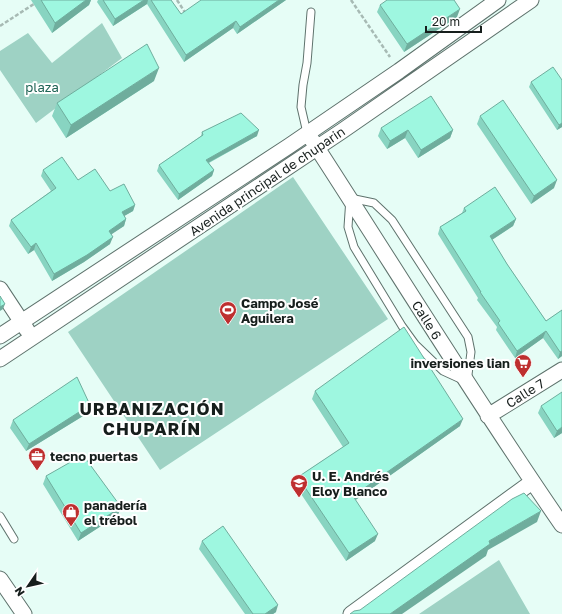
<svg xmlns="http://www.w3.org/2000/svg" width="562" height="614" font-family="'Golos Text',sans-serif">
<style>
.green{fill:#9ed2c4}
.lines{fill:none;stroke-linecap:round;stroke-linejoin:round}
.lane-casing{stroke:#5e726c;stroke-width:9}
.street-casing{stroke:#5e726c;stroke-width:17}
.path{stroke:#a7bab4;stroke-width:2.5;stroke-dasharray:4 2;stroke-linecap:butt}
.lane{stroke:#fff;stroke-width:7}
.street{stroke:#fff;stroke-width:15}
.wall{fill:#88d4c1}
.shaded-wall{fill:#6fad9d}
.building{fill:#9ef7e0;stroke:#6fad9d}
.labels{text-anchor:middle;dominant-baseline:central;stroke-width:4;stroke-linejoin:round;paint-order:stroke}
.park-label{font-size:13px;fill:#206556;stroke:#fff}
.street-label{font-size:13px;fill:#161e1c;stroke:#fff}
.poi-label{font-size:13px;font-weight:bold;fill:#161e1c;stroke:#fff;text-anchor:start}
.district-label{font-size:17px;font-weight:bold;letter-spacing:1px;fill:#161e1c;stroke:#fff}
</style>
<rect width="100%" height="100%" fill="#e6fdf6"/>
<path class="green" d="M102,23l20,35 -86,65 -36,-53v-19l28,-18 24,30z
M293,177l95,142 -228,151 -92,-138z
M499,560l31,54h-111z"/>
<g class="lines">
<defs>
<path id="lane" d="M307,133l-6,-26 2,-22 4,-22 4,-51
M350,198l24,5 18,17 76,117 3,15 -4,30 -24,-11 -28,-27 -13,-18 -48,-79 -6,-20z
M0,516l14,23"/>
<path id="street" d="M312,140c83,128 163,259 250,385
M0,289l27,41
M0,336l289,-190 110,-75 99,-71
M0,359l342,-228 189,-131
M488,416l74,-46
M0,579l24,35
M351,614l181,-132"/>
</defs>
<use href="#lane" class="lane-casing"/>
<use href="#street" class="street-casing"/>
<path class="path" d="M177,0l9,14
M351,0l39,57
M0,26l40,-26"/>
<use href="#lane" class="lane"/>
<use href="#street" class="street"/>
</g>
<path class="wall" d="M31,0h60l-2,5 -37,28z
M98,0h73l10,14 105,-14 -49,34 -4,-6 -49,34 -37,-58 -34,22 -16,-24z
M380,5l77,12 -53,35 -27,-40z
M562,80v47l-5,3 -28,-43 2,-5z
M154,81l-88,57 -14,-22 5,-13z
M480,116l74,72 -23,16 -54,-80z
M381,128l72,2 -3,8 -32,20 -13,-20 -18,11 -9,-13z
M202,132l55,4 -48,27 5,7 -2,6 -34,24 -21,-29 2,-6 42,-29z
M43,170l35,10 32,11 25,14 -2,6 -9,5 2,3 -2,7 -13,8 -1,10 -26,18 -32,19 -18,-31 -6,4 -19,-28 2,-6 40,-29 -10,-15z
M464,208l52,11 -3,7 -21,14 15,24 39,57 16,-11v46l-4,3 -15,-21 -28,20 -19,-28 1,-3 -20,-27 1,-2 -40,-64 2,-7 22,-14z
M315,391l145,35 -105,74 20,41 -29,20 -51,-76 3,-8 45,-30 -31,-48z
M90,405l-2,8 -62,38 -16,-23 3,-8z
M541,406l21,27 -8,5 -16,-25z
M46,476l72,39 -40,26 -35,-57z
M202,541l74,71 -3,2h-28l-46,-65z"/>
<path class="shaded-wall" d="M86,0h5l-2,5 -37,28 3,-10z
M144,0h4l-1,4 -34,22 2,-7z
M279,0h7l-49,34 3,-7z
M460,9l-3,8 -53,35 3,-8z
M236,21l-3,7 -49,34 2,-7z
M159,68l-5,13 -88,57 5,-13z
M562,123v4l-5,3 2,-5z
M259,130l-2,6 -53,29 2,-5z
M408,130l-3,8 -18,11 3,-8z
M453,130l-3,8 -32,20 3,-8z
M214,170l-2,6 -34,24 1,-6z
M557,180l-3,8 -23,16 3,-8z
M135,205l-2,6 -14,8 3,-7z
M126,219l-2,7 -18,12 3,-7z
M516,219l-3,7 -26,17 3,-7z
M113,237l-3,7 -26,18 -32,19 2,-7z
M36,243l-2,7 -6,4 3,-7z
M5,304l-2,5 -3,2v-4z
M546,331l-3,7 -28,20 2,-7z
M562,351v5l-4,3 2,-7z
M90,405l-2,8 -62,38 3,-7z
M463,419l-3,7 -110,78 3,-8z
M562,427v6l-8,5 3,-7z
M121,507l-3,8 -40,26 3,-8z
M541,511l-4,11 -49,28 -2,6 -84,58h-12l99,-73z
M378,534l-3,7 -29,20 3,-8z
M278,605l-2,7 -3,2h-8z"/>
<path class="building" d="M41,0h45l-31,23z
M103,0h41l-29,19z
M151,0h20l10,14 20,-14h78l-39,27 -4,-6 -50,34z
M387,0h67l6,9 -53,35 -27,-39z
M147,44l12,24 -88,57 -14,-22z
M553,67l9,13v43l-3,2 -28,-43z
M431,96l22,34 -32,20 -13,-20 -18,11 -9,-13z
M503,100l54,80 -23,16 -54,-80z
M241,113l18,17 -53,30 8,10 -35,24 -20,-29 44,-30 -1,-3z
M62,157l16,23 17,-11 15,22 14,-7 11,21 -13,7 4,7 -17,12 4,6 -26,18 -33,19 -18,-31 -5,4 -20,-27 45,-32 -13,-18z
M495,187l21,32 -26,17 17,28 39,57 16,-11v41l-2,1 -14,-21 -29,20 -19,-28 2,-2 -20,-29h1l-41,-65 26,-16 -2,-3z
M0,296l5,8 -5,3z
M404,327l59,92 -110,77 25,38 -29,19 -51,-76 51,-34 -34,-52z
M77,377l13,28 -61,39 -16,-24z
M562,392v35l-5,4 -16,-25z
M83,455l38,52 -40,26 -35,-57z
M524,493l17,18 -52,30 1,3 -100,70h-40l4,-3 6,-1 152,-111z
M223,526l55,79 -13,9h-12l-51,-73z"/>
<defs>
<symbol id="stadium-pin" viewBox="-11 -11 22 30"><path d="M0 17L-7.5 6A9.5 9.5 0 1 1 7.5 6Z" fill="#be2f2f" stroke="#fff"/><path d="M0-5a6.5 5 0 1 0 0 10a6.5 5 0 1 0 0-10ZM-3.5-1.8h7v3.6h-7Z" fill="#fff"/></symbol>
<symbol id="supermarket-pin" viewBox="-11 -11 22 30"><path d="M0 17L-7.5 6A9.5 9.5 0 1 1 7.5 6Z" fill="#be2f2f" stroke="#fff"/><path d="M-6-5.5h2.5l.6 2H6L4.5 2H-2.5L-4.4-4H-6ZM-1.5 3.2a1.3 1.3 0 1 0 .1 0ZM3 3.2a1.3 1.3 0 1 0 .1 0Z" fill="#fff"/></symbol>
<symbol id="office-pin" viewBox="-11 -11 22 30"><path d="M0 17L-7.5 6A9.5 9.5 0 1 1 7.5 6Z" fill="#be2f2f" stroke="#fff"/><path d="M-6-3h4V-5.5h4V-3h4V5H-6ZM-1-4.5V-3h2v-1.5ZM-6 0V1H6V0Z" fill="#fff"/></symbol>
<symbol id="school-pin" viewBox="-11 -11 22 30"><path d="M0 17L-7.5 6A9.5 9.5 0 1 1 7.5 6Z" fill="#be2f2f" stroke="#fff"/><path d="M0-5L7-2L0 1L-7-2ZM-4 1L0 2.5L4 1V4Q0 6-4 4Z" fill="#fff"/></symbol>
<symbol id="shop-pin" viewBox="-11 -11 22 30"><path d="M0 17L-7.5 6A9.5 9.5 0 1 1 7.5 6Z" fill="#be2f2f" stroke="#fff"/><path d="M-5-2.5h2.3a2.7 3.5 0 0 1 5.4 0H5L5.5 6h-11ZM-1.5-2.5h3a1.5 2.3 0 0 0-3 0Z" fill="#fff"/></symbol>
</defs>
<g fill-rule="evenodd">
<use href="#stadium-pin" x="218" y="300" width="20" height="27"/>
<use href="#supermarket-pin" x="513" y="353" width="20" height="27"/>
<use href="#office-pin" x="27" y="446" width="20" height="27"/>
<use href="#school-pin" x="289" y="473" width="20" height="27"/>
<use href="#shop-pin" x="61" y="502" width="20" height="27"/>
</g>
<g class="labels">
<g class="park-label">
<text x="42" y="87">plaza</text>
</g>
<g class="street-label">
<text transform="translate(267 181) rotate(-34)">Avenida principal de chuparin</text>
<text transform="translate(427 320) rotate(58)">Calle 6</text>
<text transform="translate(525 393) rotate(-32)">Calle 7</text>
</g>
<g class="poi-label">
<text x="241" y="303">Campo José<tspan x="241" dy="15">Aguilera</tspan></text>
<text x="510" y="363" text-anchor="end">inversiones lian</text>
<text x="50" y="456">tecno puertas</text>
<text x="312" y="476">U. E. Andrés<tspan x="312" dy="15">Eloy Blanco</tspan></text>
<text x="84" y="505">panadería<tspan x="84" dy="15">el trébol</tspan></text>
</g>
<g class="district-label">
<text x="152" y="408">URBANIZACIÓN<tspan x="152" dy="20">CHUPARÍN</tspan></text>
</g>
</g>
<g transform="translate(28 586) rotate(236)" stroke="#ffffff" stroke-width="3" paint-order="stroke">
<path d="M0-3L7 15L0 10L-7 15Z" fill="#161e1c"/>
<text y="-6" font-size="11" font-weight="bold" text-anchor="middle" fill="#161e1c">N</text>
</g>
<path d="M426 26v6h55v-6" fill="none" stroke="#161e1c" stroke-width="2"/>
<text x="432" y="26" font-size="12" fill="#161e1c" stroke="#ffffff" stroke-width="3" paint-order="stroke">20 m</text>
</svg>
